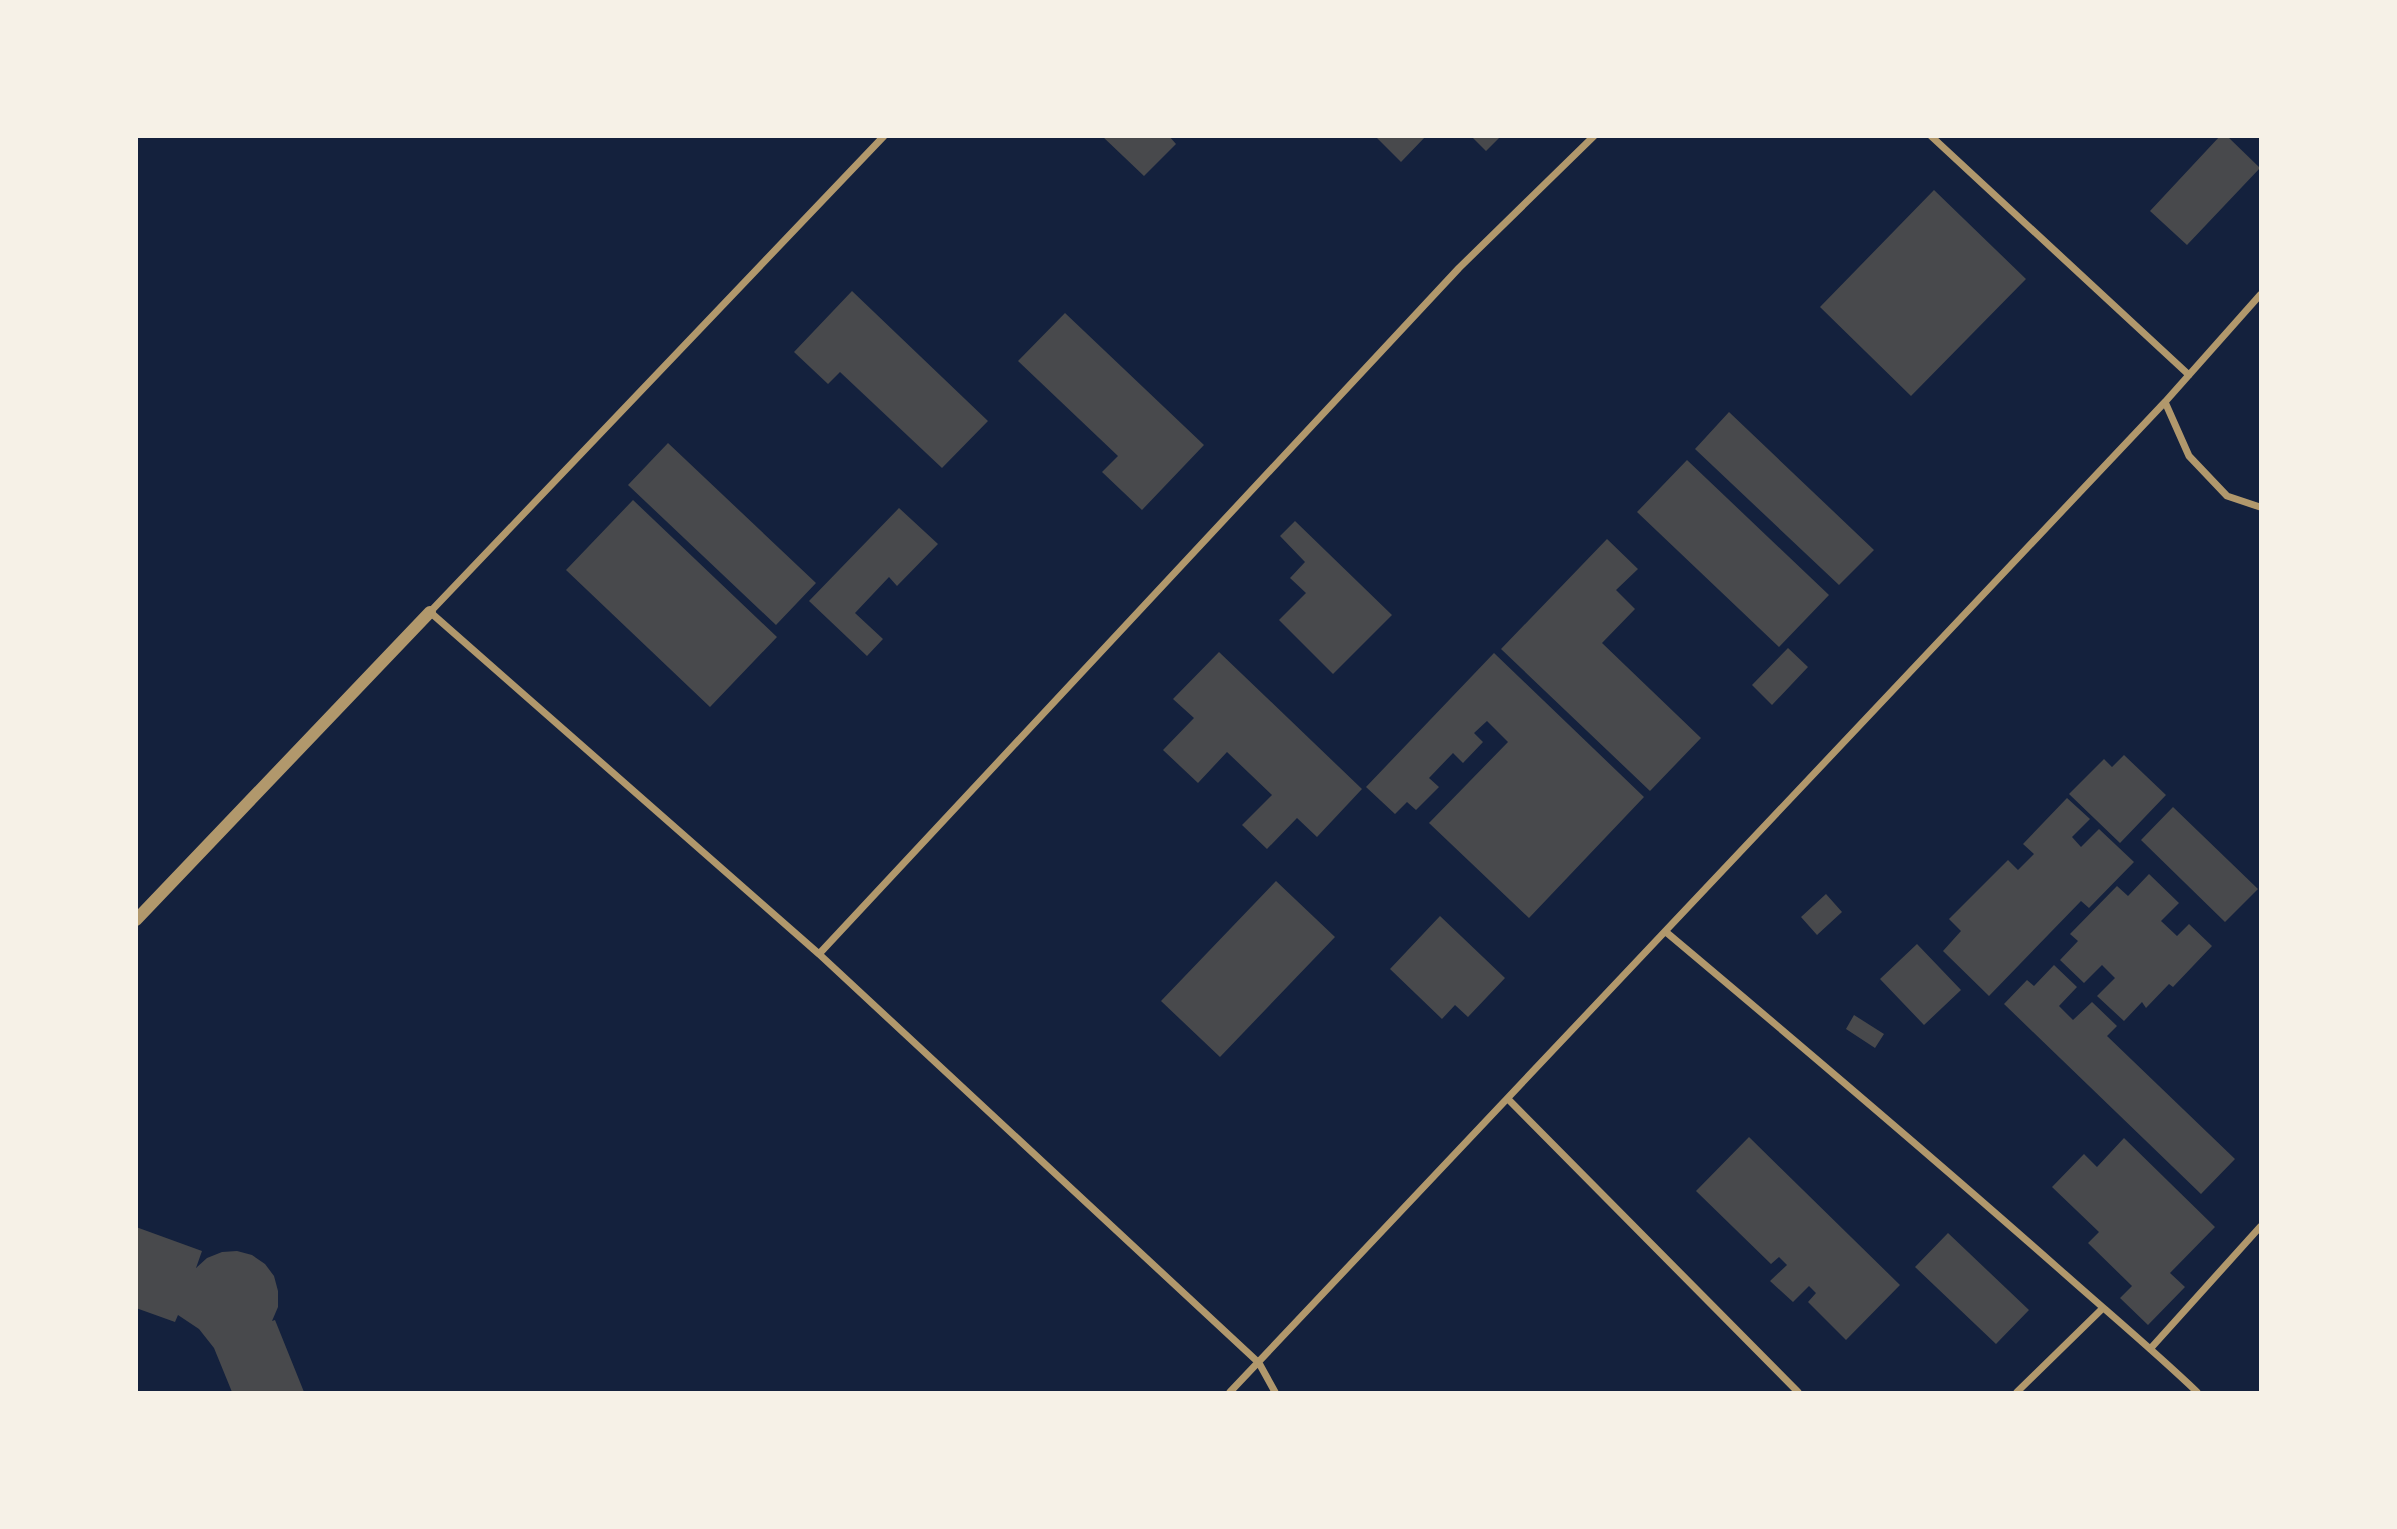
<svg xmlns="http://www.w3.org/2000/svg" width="2397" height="1529" font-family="Jost,sans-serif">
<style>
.building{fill:#48494c}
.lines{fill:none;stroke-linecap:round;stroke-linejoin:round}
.minor{stroke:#b1986c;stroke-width:7}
.tertiary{stroke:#b1986c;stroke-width:12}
</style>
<rect width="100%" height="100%" fill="#14213d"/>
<path class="building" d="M1102,136h67l7,8 -32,32z
M1375,136h51l-25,26z
M1471,136h30l-15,15z
M2220,136h7l33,32 -73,77 -37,-34z
M1934,190l92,89 -115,117 -91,-89z
M852,291l136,130 -46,47 -102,-96 -12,12 -34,-32z
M1065,313l139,132 -62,65 -40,-38 16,-16 -100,-95z
M1729,412l145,138 -35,35 -144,-136z
M668,443l148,140 -40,42 -148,-140z
M1687,460l142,135 -50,52 -142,-135z
M633,500l144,137 -67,70 -144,-137z
M899,508l39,36 -41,42 -8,-9 -34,36 28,26 -16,17 -58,-55z
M1295,521l97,94 -59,59 -54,-54 27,-27 -16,-15 15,-16 -25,-26z
M1607,539l31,30 -22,21 19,19 -33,34 99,95 -51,53 -149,-142z
M1788,648l20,19 -36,38 -20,-20z
M1219,652l143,137 -45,48 -20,-19 -30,31 -25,-24 30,-30 -45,-43 -29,31 -35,-33 31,-32 -21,-19z
M1494,653l150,144 -115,121 -100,-95 79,-81 -21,-21 -13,12 9,9 -20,21 -10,-10 -24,25 10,9 -23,23 -9,-8 -12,12 -29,-27z
M2124,755l42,40 -46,48 -51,-49 35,-35 8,8z
M2067,798l23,21 -18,18 9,10 18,-18 35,33 -45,46 -8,-7 -92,95 -46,-45 18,-20 -12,-12 59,-59 10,10 16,-16 -11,-10z
M2173,807l85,82 -33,33 -84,-82z
M2149,874l30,29 -18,18 16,15 12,-12 23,22 -39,41 -4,-3 -23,24 -4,-6 -18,19 -27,-25 18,-18 -13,-13 -18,18 -24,-23 18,-19 -8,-7 47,-48 11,10z
M1276,881l59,56 -115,120 -59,-56z
M1826,894l16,18 -25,23 -16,-18z
M1440,916l65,62 -37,39 -13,-12 -13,14 -52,-50z
M1917,944l44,46 -37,35 -44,-46z
M2054,965l23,22 -18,19 14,14 19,-18 25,24 -10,10 128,123 -34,35 -197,-190 23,-24 7,6z
M1854,1015l30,19 -9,14 -29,-19z
M1749,1137l151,148 -54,55 -38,-38 8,-9 -7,-7 -16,16 -23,-21 17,-16 -8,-8 -8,7 -75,-73z
M2124,1138l91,89 -45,46 15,14 -37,38 -28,-27 12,-12 -44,-43 11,-11 -47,-45 32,-33 13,13z
M136,1227l66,24 -6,17 11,-10 15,-6 15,-1 15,4 13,9 9,12 4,15v16l-6,14 3,-1 29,72h-72l-18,-44 -15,-19 -21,-14 -3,7 -39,-14z
M1948,1233l81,77 -33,34 -81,-77z"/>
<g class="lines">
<path class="minor" d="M884,136l-454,476 389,342 440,409 16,29
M1931,136l258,239
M2165,402l24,54 38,40 33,11
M1666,932c132,111 263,222 392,336 47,42 94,81 139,124
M819,954l640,-686 135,-132
M1508,1099l290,293
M2151,1348l109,-121
M1230,1392l935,-990 95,-107
M2017,1392l86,-84"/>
<path class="tertiary" d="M136,920l294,-308"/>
</g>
<rect width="2397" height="1529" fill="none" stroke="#f6f1e7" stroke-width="276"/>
</svg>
